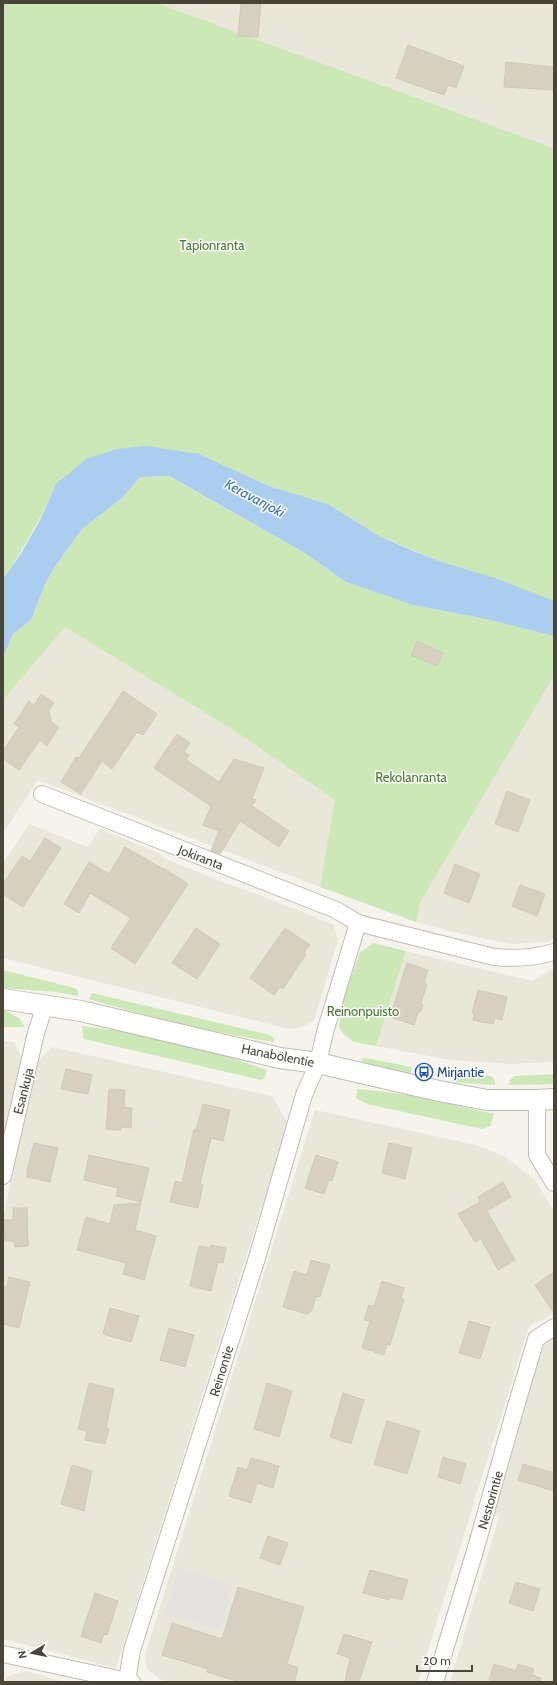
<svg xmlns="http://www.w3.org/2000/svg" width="557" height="1685" font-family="Cabin,sans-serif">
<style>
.residential{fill:#e9e6da}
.green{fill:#cde8b7}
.parking{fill:#e4e3e0}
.water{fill:#abcdef}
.building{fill:#d7d0c1;stroke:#d1c9b5}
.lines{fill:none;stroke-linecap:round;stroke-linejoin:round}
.minor-casing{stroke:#c1bcae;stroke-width:18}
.tertiary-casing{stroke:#c1bcae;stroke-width:22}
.minor{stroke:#fff;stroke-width:16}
.tertiary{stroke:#fff;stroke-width:20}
.labels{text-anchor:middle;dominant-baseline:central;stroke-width:3;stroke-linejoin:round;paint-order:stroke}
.park-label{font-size:13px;fill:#437b2d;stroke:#fff}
.street-label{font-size:13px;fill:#4a4539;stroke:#fff}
.transit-label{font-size:13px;fill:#164399;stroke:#fff;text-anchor:start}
.water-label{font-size:14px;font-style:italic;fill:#3572b3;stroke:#fff}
</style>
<rect width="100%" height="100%" fill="#f5f3ec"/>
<path class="residential" d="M157,3h397v145z
M65,627l173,106 98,67 -16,87 -282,-107 -35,53v-133z
M554,676v262l-6,4 -38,2 -48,-10 -46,-12 4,-19z
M29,824l58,23 13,-18 59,24 6,6 50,20 68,25 51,21 4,15 -24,81 -15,7 -10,1 -286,-71v-95z
M406,951l126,30 22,-13v94l-44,2 -60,-4 -74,-14z
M3,1041l11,1 7,15 -18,84z
M52,1047l220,49 16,28 -172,544 -113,-29v-421l33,-155z
M315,1110l161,35 28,11 31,24 19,31v103l-25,12 -111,356h-249l-7,-2 -15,-10 -2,-15z
M554,1336v346h-104l49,-165 -8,-3 50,-162 9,-15z
M25,1671l39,11h-60l4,-6z"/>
<path class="green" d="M3,3h154l397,145v453l-115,-40 -60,-25 -51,-32 -59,-18 -70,-32 -143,30c-15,34 -32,65 -53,95z
M168,476l135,76 43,30 67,23 73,14 68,17v40l-134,227 -4,19 -96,-35 15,-87 -97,-67 -173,-106 -62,73v-42l10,-24 18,-14 14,-36 9,-16 28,-39 40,-31 17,-21z
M374,943l32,8 -30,95 -22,-4 -11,-8 -4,-7 2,-21 19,-54z
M3,970l72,18 3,3v5l-23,-4 -52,-4z
M92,993l178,42 4,3 1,4c-63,-9 -125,-25 -186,-43z
M3,1009l16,9 6,9h-22z
M82,1026l61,8 71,18 53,18 -3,9 -3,1 -177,-41 -1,-2z
M363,1058h3l46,9 -2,9 -31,-8 -18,-7z
M453,1072l38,4 3,3 1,6 -43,-3z
M554,1074v10l-45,1 1,-5 5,-4z
M357,1089c46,3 91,14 137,25l-4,12 -8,3 -115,-25 -11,-6z"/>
<path class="parking" d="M178,1569l55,16 -13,45 -56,-17z"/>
<path class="water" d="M147,446l52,8 70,32 59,18 51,32 32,14 28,11 59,18 56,22v35l-68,-17 -73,-14 -67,-23 -43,-30 -134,-76 -29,1 -18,21 -40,31 -28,39 -9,16 -14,36 -18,14 -10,24v-79l19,-27 18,-32 16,-36 30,-25 31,-10z"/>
<path class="building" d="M241,3h20l-3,34 -20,-1z
M408,45l56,21 -8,22 -8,-3 -4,10 -48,-17z
M506,62l48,5v23l-50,-3z
M417,641l26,12 -6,13 -26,-11z
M123,691l34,23 -14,21 -6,-3 -25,37 -10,-8 -21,33 -20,-12 15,-25 3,1z
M41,694l13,9 -5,7 2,12 8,5 -12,19 -7,-6 -21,30 -16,-11v-8l16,-24 -5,-3 15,-23 5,4z
M177,734l13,9 -6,9 5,3 -3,5 33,22 15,-23 30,9 -12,31 4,1 -4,6 37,25 -10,16 -39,-26 -20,33 -9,-3 8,-20 -16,-6 8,-19 -57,-38z
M507,791l23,9 -12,32 -23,-8z
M45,838l16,10 -38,59 -20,-13v-10l19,-28 8,5z
M125,847l38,22v-1l25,16 -53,80 -24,-16 20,-30 -41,-25 -11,20 -15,-9 25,-42 20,12z
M455,864l25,10 -11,29 -25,-10z
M520,885l25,9 -8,22 -25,-10z
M196,928l24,16 -23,35 -25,-16z
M285,928l25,17 -6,7 2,2 -23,35 -3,-2 -6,8 -24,-17z
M407,963l21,7 -4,13 3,1 -6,19 2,3 -2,5 -3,2 -4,12 -24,-8z
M478,990l29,7 -5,23 -7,-2 -2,6 -20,-4 1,-7h-2z
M66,1069l26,6 -4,19 -27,-5z
M109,1089l16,1 -1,17 8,1 -1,20 -10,-1v3l-15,-1z
M203,1104l27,6 -7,31 -12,-3 -11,46 3,1 -5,23 -28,-6 5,-21 7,2 12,-54 2,1z
M34,1143l24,5 -8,34 -23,-5v-6z
M389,1143l23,5 -7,31 -23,-6z
M89,1155l60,13 -8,34 -25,-6 2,-8 -34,-8z
M316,1155l22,7 -6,19 -3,-1 -5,14 -19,-6z
M503,1182l8,15 -24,14 28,49 -17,10 -17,-31 -6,3 -17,-28 22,-12 -2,-5z
M141,1203l-6,27 21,6 -12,44 -21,-6 3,-11 -49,-13 9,-33 24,7 4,-19z
M13,1208h14l1,38 -13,1 -1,-6h-9l-1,-21h9z
M211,1245l15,3 -3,15 -5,-1 -7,29 -21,-5 9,-40 12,2z
M311,1260l19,5 -10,32 -4,-1 -4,15 -6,3 -23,-7 11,-36 13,4z
M554,1272v41l-19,-28z
M9,1277l21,5 -11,46 -16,-4v-38l4,1z
M382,1281l22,7 -3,10 3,1 -14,46 -3,-1 -3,11 -22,-7 8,-27 -6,-1 5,-15 5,1z
M110,1308l29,8 -8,26 -28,-8z
M469,1321l21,6 -10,32 -21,-6z
M169,1328l25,7 -9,32 -25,-7z
M89,1383l25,6 -8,39 3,1 -4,15 -20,-4 2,-9 -9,-2z
M267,1383l25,8 -13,46 -25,-8z
M343,1393l21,7 -13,44 -21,-7z
M387,1421l33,10 -13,43 -33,-10z
M443,1457l23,7 -6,20 -22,-7z
M251,1458l28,8 -6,22 -16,-5 -6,20 -22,-7 9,-29 9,3z
M523,1464l31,9v18l-36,-11z
M72,1465l20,6 -8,40 -23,-7z
M268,1536l20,7 -8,22 -20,-7z
M370,1570l38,10 -6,20 -12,-3 -1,3 -26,-7z
M516,1582l24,7 -7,22 -24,-8z
M238,1587l66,20 -17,57 11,4 -4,14h-54l-33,-10 1,-3 -46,-14 10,-32 50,16z
M95,1593l23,8 -11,34 -3,-1 -3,9 -20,-7z
M344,1634l28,8 -13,40h-14l5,-24 -13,-4z
M494,1664l22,7 2,-7 16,5 -2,6 9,3 -1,4h-42l-9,-2z"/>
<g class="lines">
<defs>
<path id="minor" d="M42,794l294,116 22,13
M537,1100v55l17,28
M3,1176l33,-143 9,-28
M3,1654l129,28
M127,1681l5,-31 125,-392 47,-163 14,-32 7,-31 33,-109 136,34c21,2 40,1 60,-5
M435,1682l40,-131 39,-138 22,-74 18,-12"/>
<path id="tertiary" d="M3,999l78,12 199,47 38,5 121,28 48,9h50l17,-1"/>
</defs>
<use href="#minor" class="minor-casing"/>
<use href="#tertiary" class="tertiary-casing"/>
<use href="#minor" class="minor"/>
<use href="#tertiary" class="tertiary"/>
</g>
<defs>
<symbol id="bus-ring" viewBox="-11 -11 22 22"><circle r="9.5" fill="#fff" stroke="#1a4fb4" stroke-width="1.5"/><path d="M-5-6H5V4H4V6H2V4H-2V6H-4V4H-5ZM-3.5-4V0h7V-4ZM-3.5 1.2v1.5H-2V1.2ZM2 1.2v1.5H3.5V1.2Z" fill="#1a4fb4"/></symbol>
</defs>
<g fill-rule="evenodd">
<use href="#bus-ring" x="414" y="1062" width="20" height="20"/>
</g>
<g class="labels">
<g class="park-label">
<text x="212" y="245">Tapionranta</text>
<text x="411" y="777">Rekolanranta</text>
<text x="363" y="1011">Reinonpuisto</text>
</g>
<g class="street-label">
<text transform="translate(201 857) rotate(21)">Jokiranta</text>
<text transform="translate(278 1055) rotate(11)">Hanabölentie</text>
<text transform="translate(23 1091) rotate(-76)">Esankuja</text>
<text transform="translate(221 1371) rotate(-73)">Reinontie</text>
<text transform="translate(490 1500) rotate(-74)">Nestorintie</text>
</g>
<g class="transit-label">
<text x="437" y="1072">Mirjantie</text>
</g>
<g class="water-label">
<text transform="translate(255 498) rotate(28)">Keravanjoki</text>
</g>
</g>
<rect width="557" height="1685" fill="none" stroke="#4a4539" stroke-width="8"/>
<g transform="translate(32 1653) rotate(260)" stroke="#ffffff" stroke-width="3" paint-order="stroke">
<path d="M0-3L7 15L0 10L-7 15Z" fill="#4a4539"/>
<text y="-6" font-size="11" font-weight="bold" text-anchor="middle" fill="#4a4539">N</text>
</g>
<path d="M417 1665v6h55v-6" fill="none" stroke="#4a4539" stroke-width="2"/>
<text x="423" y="1665" font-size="12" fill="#4a4539" stroke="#ffffff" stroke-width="3" paint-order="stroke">20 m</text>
</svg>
